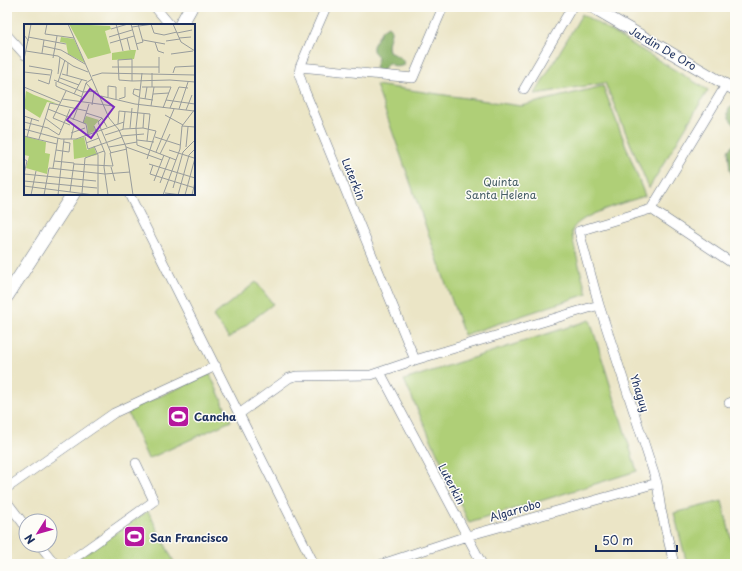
<svg xmlns="http://www.w3.org/2000/svg" width="742" height="571" font-family="'Playpen Sans',sans-serif">
<style>
.green{fill:#afcf77;stroke:#657f6a}
.forest{fill:#8bb268;stroke:#537063}
.lines{fill:none;stroke-linecap:round;stroke-linejoin:round}
.minor-casing{stroke:#646f82;stroke-width:10}
.tertiary-casing{stroke:#646f82;stroke-width:12}
.secondary-casing{stroke:#646f82;stroke-width:14}
.minor{stroke:#fff;stroke-width:9}
.tertiary{stroke:#fff;stroke-width:11}
.secondary{stroke:#fff;stroke-width:13}
.labels{text-anchor:middle;dominant-baseline:central;stroke-width:3;stroke-linejoin:round;paint-order:stroke}
.street-label{font-size:11px;fill:#1b2f5e;stroke:#fdfcf7}
.park-label{font-size:11px;fill:#475f66;stroke:#fdfcf7}
.poi-label{font-size:11px;font-weight:bold;fill:#1b2f5e;stroke:#fdfcf7;text-anchor:start}
.inset-road{fill:none;stroke:#989c9c;stroke-width:1}
.view{fill:#7b2cbf;fill-opacity:0.15;stroke:#7b2cbf;stroke-width:2}
.inset-edge{fill:none;stroke:#1b2f5e;stroke-width:2}
</style>
<rect width="100%" height="100%" fill="#fdfcf7"/>
<filter id="ink" filterUnits="userSpaceOnUse"><feTurbulence type="fractalNoise" baseFrequency=".025" numOctaves="2"/><feDisplacementMap in="SourceGraphic" scale="8" xChannelSelector="R" yChannelSelector="G"/><feConvolveMatrix kernelMatrix="1 2 1 2 8 2 1 2 1" color-interpolation-filters="sRGB"/></filter>
<filter id="wash" filterUnits="userSpaceOnUse"><feTurbulence type="fractalNoise" baseFrequency=".012" numOctaves="4" result="noise"/><feDisplacementMap in="SourceGraphic" scale="16" xChannelSelector="R" yChannelSelector="G"/><feGaussianBlur stdDeviation="0.9" result="paint"/><feColorMatrix in="noise" values="0 0 0 0 0 0 0 0 0 0 0 0 0 0 0 0 0 1.4 0 .05"/><feComposite in="paint" operator="in"/></filter>
<g filter="url(#wash)">
<rect width="100%" height="100%" fill="#ebe5c6"/>
<path class="green" d="M582,14l126,76 -59,98 -44,-105 -70,11z
M376,85l145,21 82,-20 42,110c-15,5 -69,19 -73,35 -1,8 12,52 15,63l-123,41z
M256,282l17,22 -44,34 -16,-22z
M590,320l47,151 -168,52 -65,-143z
M210,374l21,47 -83,38 -21,-48z
M722,501l13,53v10h-48l-13,-51z
M148,511l27,53h-105z"/>
<path class="forest" d="M388,26l3,3c1,8 -5,13 -2,22l13,8 3,6 -8,2 -9,-4 -5,7 -4,1 -4,-3c2,-9 6,-9 -2,-17v-5l9,-16z
M735,103v22c-8,-8 -11,-14 0,-22z
M735,144v38l-5,-12 -2,-20 3,-3z"/>
</g>
<g filter="url(#ink)">
<g class="lines">
<defs>
<path id="minor" d="M155,7l15,18
M326,7l-26,60 -1,7 5,15 111,271
M7,35l18,20
M300,67l113,11 30,-71
M524,89l48,-82
M129,194l185,370
M651,209l84,56
M380,372l102,192
M729,403l6,-2
M239,414l50,-36 7,-2 75,-1 44,-15 184,-55
M7,488l107,-75 102,-47
M7,502l19,25
M40,545l15,19
M66,564l88,-63 -18,-38
M382,564l85,-28 190,-53
M674,564l-13,-54 -4,-27 -58,-178 -20,-74 72,-22 75,-124"/>
<path id="tertiary" d="M592,7l143,83"/>
<path id="secondary" d="M181,25l10,-18
M7,296l66,-102"/>
</defs>
<use href="#minor" class="minor-casing"/>
<use href="#tertiary" class="tertiary-casing"/>
<use href="#secondary" class="secondary-casing"/>
<use href="#minor" class="minor"/>
<use href="#tertiary" class="tertiary"/>
<use href="#secondary" class="secondary"/>
</g>
</g>
<defs>
<symbol id="stadium-square" viewBox="-11 -11 22 22"><rect x="-9" y="-9" width="18" height="18" rx="4" fill="#b5179e" stroke="#fdfcf7"/><path d="M0-5a6.5 5 0 1 0 0 10a6.5 5 0 1 0 0-10ZM-3.5-1.8h7v3.6h-7Z" fill="#fff"/></symbol>
</defs>
<g fill-rule="evenodd">
<use href="#stadium-square" x="166" y="404" width="25" height="25"/>
<use href="#stadium-square" x="122" y="524" width="25" height="25"/>
</g>
<g class="labels">
<g class="street-label">
<text transform="translate(663 48) rotate(30)">Jardin De Oro</text>
<text transform="translate(354 179) rotate(68)">Luterkin</text>
<text transform="translate(640 393) rotate(72)">Yhaguy</text>
<text transform="translate(452 484) rotate(62)">Luterkin</text>
<text transform="translate(515 510) rotate(-16)">Algarrobo</text>
</g>
<g class="park-label">
<text x="501" y="181">Quinta<tspan x="501" dy="13">Santa Helena</tspan></text>
</g>
<g class="poi-label">
<text x="194" y="416">Cancha</text>
<text x="150" y="537">San Francisco</text>
</g>
</g>
<g transform="translate(24 24)">
<rect width="171" height="171" fill="#ebe5c6"/>
<path d="M45,0l41,2 1,3 -6,2 6,22 -23,6zM37,13l13,2 11,24 -17,-9 -2,-11 -6,-1zM107,26h5l-2,9 -22,1v-7zM2,67l8,4 24,9 -11,-2 -7,16 -16,-10zM62,92l13,4 -5,6 1,5 -7,3 -1,-10 -4,-1zM0,112l22,6 -1,11 5,1 -3,20 -21,-6 3,-12 -5,-1zM60,113l3,13 7,-3 3,8 -23,4 -1,-19z" fill="#afcf77"/>
<path class="inset-road" d="M23,0l-2,10 29,4M44,0l41,94 10,12 7,17 7,48M92,0l7,27M107,0l7,26M127,0l3,9 10,2 13,-3M149,0l8,18 14,9M108,3l21,-3M87,5l17,-5M153,9l15,-3M0,11l4,5 -4,19M4,13l38,7M85,13l23,-7M103,14l3,12M155,14l12,-1M119,16l22,4M4,17l3,-17M142,17l14,-2M131,18l3,9 6,2M86,19l24,-7M112,20l7,-2 -5,-18M19,22l18,4 24,14M2,27l32,5 15,10 15,6M18,29l2,-13M147,30l22,-3M135,33v16M29,34l4,-22M5,42l23,4 -3,14 -11,-4M88,43h47M0,48l26,3M118,49l-6,55 1,17 39,15M149,49l2,-6 20,-1M34,50l2,-17M38,50l25,7M43,51l1,-12M68,52l10,-3 93,2M36,54l19,7M30,56l29,12 14,-1M108,57v-22l-14,1 1,20 13,1 38,-1 25,2M32,58v4l4,2 22,9M34,58l7,-22M62,59l8,9M0,63l36,15M118,63h29l-8,21M128,63v-14M42,67l-13,27 17,7M50,70l8,-15M129,70l16,-1M77,72l34,8 59,7M84,73v-11l8,1v12M115,73l-6,-3 1,-5 6,1M116,74l13,2M38,75l51,7M95,75l6,-2v-10M121,75l2,-12M142,76l29,4M56,78l6,-19 6,-4M68,81l2,-13M127,82l3,-19M146,84l9,-21 9,1M24,85l38,15 2,11M155,85l9,-27M162,86l6,-15M62,89l16,5 5,9M141,91l18,10M0,92l15,5M21,94l16,12M78,94l-4,4 13,31M49,96l7,-18M0,98l24,6 11,7M59,99l6,-19M94,100l1,-13 31,3 -3,27M70,102l11,27 -1,14 4,28M158,102l13,1M106,104l2,-20M119,104l1,-14M0,105l37,10h15l48,-17M99,105l2,-17M47,109l14,-5M35,111l11,-26M81,111l19,-6 19,-1 13,3 -9,28M0,112l33,8M97,112l23,-2M3,113l5,-19M61,113l3,12 34,-12M131,113l25,8M15,115l11,-36 37,8M47,115l3,-14M113,116l17,2M62,119l13,-5M70,122l4,9v40M85,123l28,-5M102,123l36,13M162,123l2,-20M32,126l13,2 1,-9 -6,-1M145,126l25,8M132,128l18,-43M136,130l10,-20M0,135l3,2 -3,13M30,137l20,2 -4,29M50,140l39,2 -3,-13 17,-4M125,140l46,14M129,141l-3,9 45,14M87,143l4,14M29,144l5,-30M0,150l72,7M0,157l73,7M130,157l10,-26M136,159l10,-26M0,162l70,9M149,164l10,-36 12,-12M58,169l3,-35 19,-7M141,169l17,2M7,171l5,-24M20,171l5,-27 56,6 25,-2M34,171l6,-56M139,171l17,-46 2,-23 13,-17M154,171l11,-40 6,-6M161,171l10,-37M168,171l3,-13"/>
<path class="view" d="M66,65l24,18 -23,31 -24,-18z"/>
<rect width="171" height="171" class="inset-edge"/>
</g>
<rect width="742" height="571" fill="none" stroke="#fdfcf7" stroke-width="24"/>
<g transform="translate(38 533) rotate(233)"><circle r="19" fill="#fdfcf7" stroke="#a3aaba"/>
<path d="M0-3L7 15L0 10L-7 15Z" fill="#b5179e"/>
<text y="-6" font-size="11" font-weight="bold" text-anchor="middle" fill="#1b2f5e">N</text>
</g>
<path d="M596 545v6h81v-6" fill="none" stroke="#1b2f5e" stroke-width="2"/>
<text x="602" y="545" font-size="12" fill="#1b2f5e" stroke="#fdfcf7" stroke-width="3" paint-order="stroke">50 m</text>
</svg>
